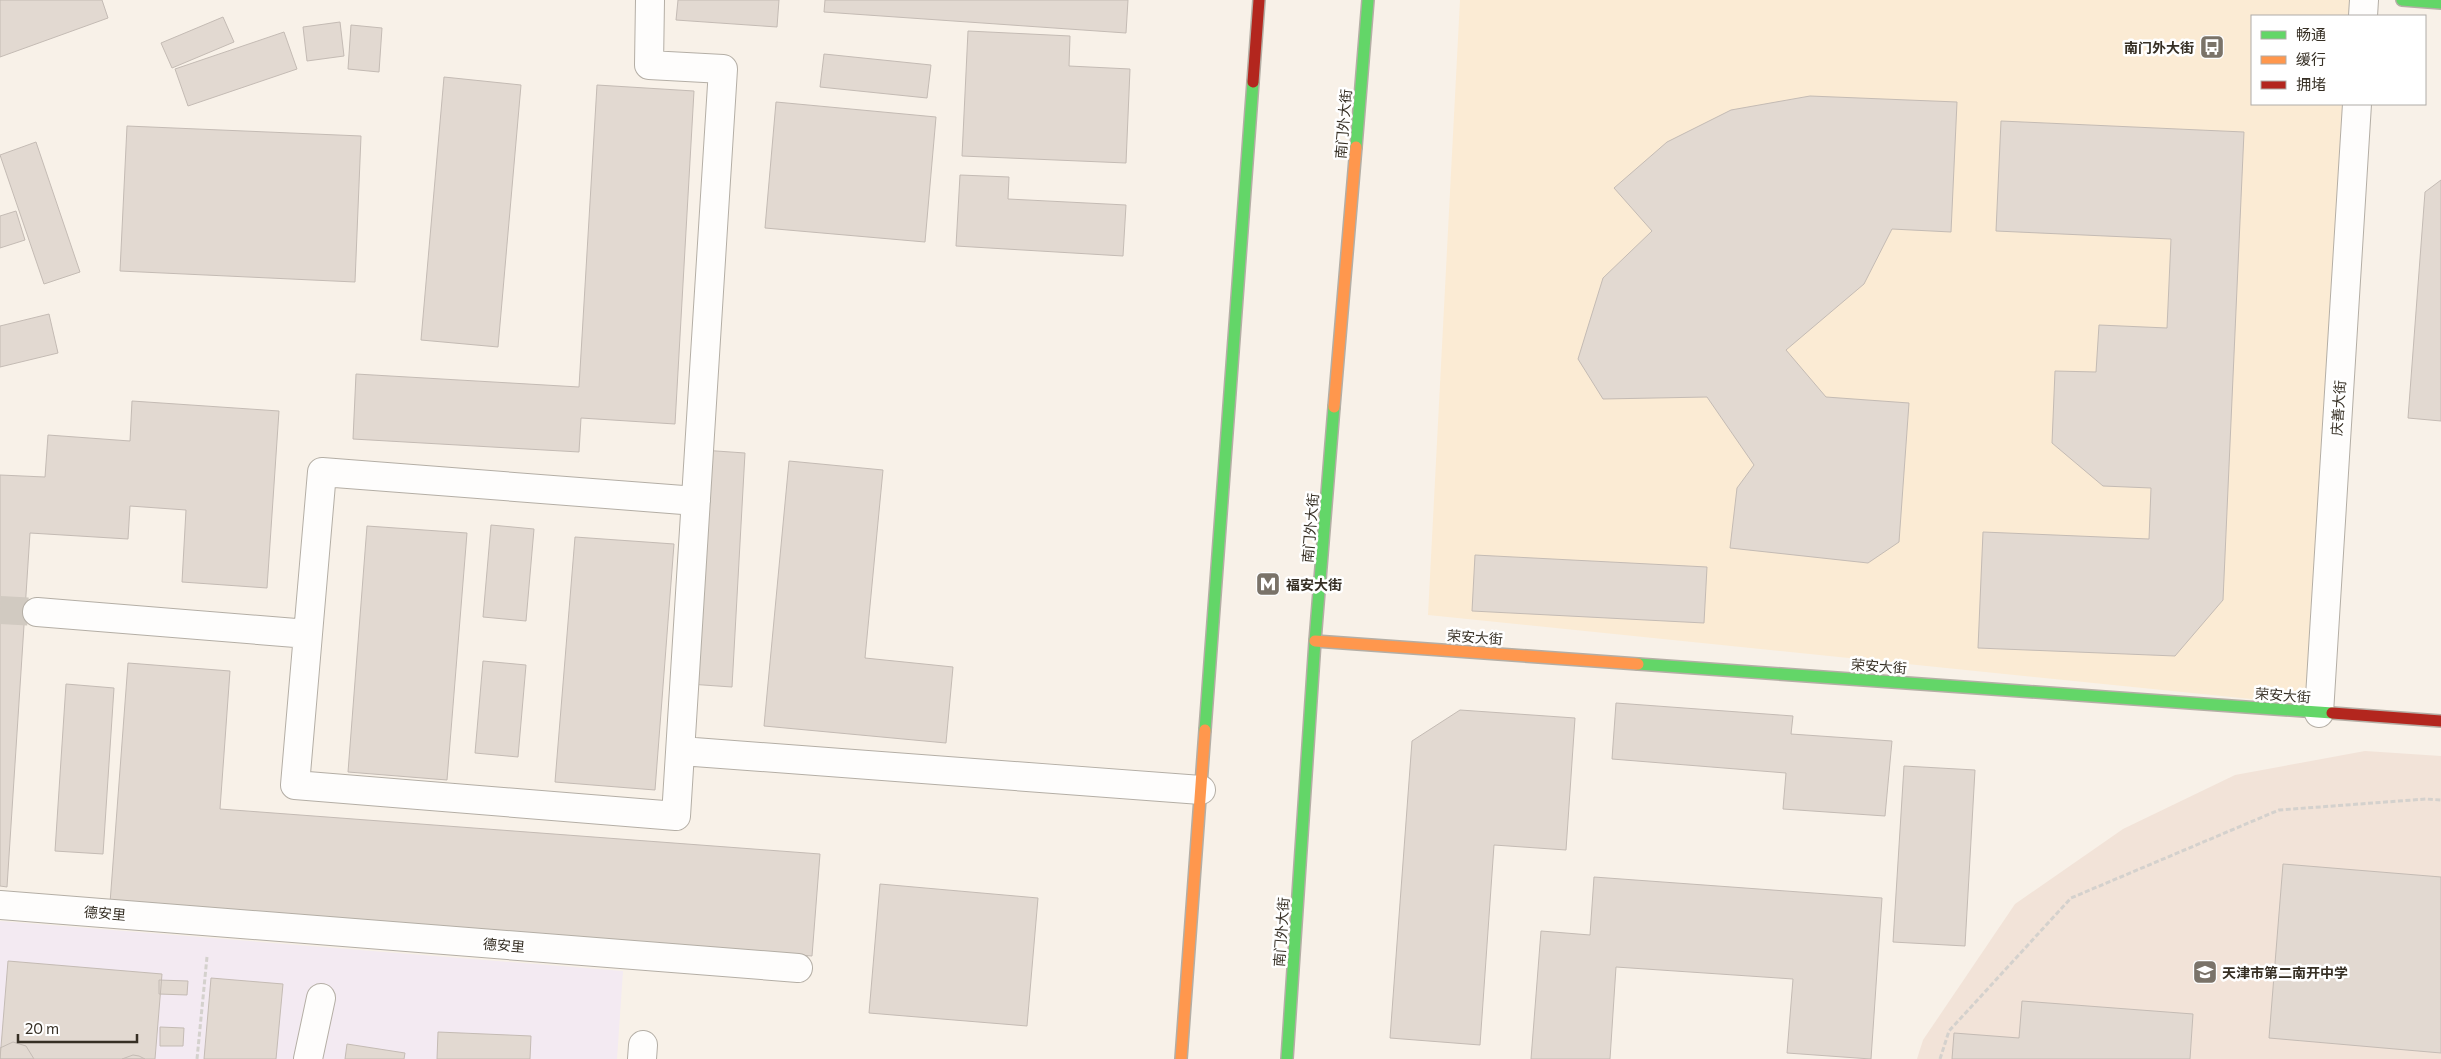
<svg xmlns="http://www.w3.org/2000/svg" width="2441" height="1059" font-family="Commissioner,'Noto Sans SC',sans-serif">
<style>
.built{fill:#fbebd4}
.industrial{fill:#f3eaf2}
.education{fill:#f2e3d8}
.building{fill:#e2d9d1;stroke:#c4bbb4}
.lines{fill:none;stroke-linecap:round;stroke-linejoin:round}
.street-tunnel{stroke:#d1cac1;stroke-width:28;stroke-dasharray:28 14;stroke-linecap:butt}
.street-casing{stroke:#b4aea5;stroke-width:30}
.fast-casing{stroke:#b4aea5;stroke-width:14}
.slow-casing{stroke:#b4aea5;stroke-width:14}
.jam-casing{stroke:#b4aea5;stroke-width:14}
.path{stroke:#d4d1cd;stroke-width:3;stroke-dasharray:5 2.5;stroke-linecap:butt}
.street{stroke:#fefdfc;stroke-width:28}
.fast{stroke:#63d668;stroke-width:11}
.slow{stroke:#ff974d;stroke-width:11}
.jam{stroke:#b3261e;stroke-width:11}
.labels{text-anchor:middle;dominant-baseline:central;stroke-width:5;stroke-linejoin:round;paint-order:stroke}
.poi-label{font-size:14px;font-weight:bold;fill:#362f24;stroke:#fff;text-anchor:start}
.street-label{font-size:14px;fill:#362f24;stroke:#fff}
</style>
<rect width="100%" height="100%" fill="#f8f1e8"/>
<path class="built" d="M1460,0h890l-1,16h-97v88h92l-35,601 -881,-90z"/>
<path class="industrial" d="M0,921l623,50 -6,88h-617z"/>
<path class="education" d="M2365,751l76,5v303h-524l6,-19 92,-136 108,-75 112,-54z"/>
<path class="building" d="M0,0h102l6,18 -108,39z
M678,0h101l-2,27 -101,-7z
M825,0h303l-2,33 -302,-21z
M223,17l11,25 -62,26 -11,-25z
M340,22l4,34 -37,5 -4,-34z
M351,25l31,3 -3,44 -31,-3z
M968,31l102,5 -1,30 61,3 -4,94 -164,-7z
M284,32l13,37 -109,37 -13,-37z
M824,54l107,11 -4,33 -107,-11z
M444,77l77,8 -23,262 -77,-7z
M597,85l97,6 -19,333 -94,-6 -2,34 -226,-13 3,-65 223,13z
M1810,96l147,6 -6,130 -59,-3 -28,55 -78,66 40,47 83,6 -10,139 -31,21 -138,-15 7,-60 17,-23 -47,-68 -104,2 -25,-40 25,-81 49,-47 -38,-43 53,-46 64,-32z
M776,102l160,15 -11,125 -160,-14z
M2001,121l243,11 -21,468 -48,56 -197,-8 5,-116 166,7 2,-51 -48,-2 -51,-43 3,-72 41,1 3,-47 68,3 4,-89 -175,-8z
M127,126l234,10 -6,146 -235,-11z
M36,142l44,130 -36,12 -44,-129z
M960,175l49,2 -1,22 118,6 -3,51 -167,-10z
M2441,180v241l-33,-3 17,-226z
M16,211l9,29 -25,8v-32z
M49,314l9,39 -58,14v-41z
M132,401l147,10 -12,177 -85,-6 4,-72 -56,-4 -2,33 -98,-6 -23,354 -7,-1v-411l45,2 3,-42 82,6z
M702,450l43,3 -13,234 -43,-3z
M789,461l94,9 -18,188 88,9 -7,76 -182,-17z
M491,525l43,4 -8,92 -43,-4z
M367,526l100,7 -20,247 -99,-8z
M575,537l99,7 -19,246 -100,-8z
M1475,555l232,12 -3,56 -232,-12z
M483,661l43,4 -8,92 -43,-4z
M128,663l102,8 -10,138 600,45 -8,102 -702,-53z
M66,684l48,4 -11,166 -48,-3z
M1616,703l177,13 -2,18 101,7 -7,75 -102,-7 3,-36 -174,-14z
M1460,710l115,8 -9,132 -72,-5 -14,200 -90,-7 22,-297z
M1904,766l71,4 -10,176 -72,-4z
M2283,864l158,13v176l-172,-15z
M1594,877l288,21 -11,161 -84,-6 6,-74 -177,-12 -6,92h-79l10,-128 49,4z
M880,884l158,14 -11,128 -158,-13z
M8,961l154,13 -7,85h-155z
M211,978l72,6 -7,75h-72z
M159,980l29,1 -1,14 -28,-1z
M2022,1001l171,13 -3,45h-238l2,-26 65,5z
M160,1027l24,1 -1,18h-23z
M438,1032l93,4 -1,23h-93z
M13,1042l13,4 8,13h-34v-11z
M347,1044l58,9 -1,6h-59z
M133,1055l6,1 6,3h-23z"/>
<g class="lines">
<path class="street-tunnel" d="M0,610l37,2"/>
<defs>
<path id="street" d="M2363,16l1,-16
M37,612l271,22 -13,151 381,31 47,-747 -74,-4 1,-65
M308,634l14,-162 374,29
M2319,713l38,-609
M681,751l520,39
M0,905l798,63
M308,1059l13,-61
M642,1059l1,-14"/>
<path id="fast" d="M2402,0l39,3
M1356,147l12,-147
M1638,664l694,49
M1205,730l48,-648
M1287,1059l28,-418 19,-234"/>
<path id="slow" d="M1334,407l22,-260
M1315,641l323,23
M1181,1059l24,-329"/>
<path id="jam" d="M1253,82l6,-82
M2332,713l109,8"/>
</defs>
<use href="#street" class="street-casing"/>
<use href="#fast" class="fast-casing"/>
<use href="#slow" class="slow-casing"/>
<use href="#jam" class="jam-casing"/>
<path class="path" d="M197,1059l10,-102
M1940,1059l9,-28 122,-133 208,-88 147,-11 15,1"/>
<use href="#street" class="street"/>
<use href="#fast" class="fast"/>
<use href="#slow" class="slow"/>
<use href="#jam" class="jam"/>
</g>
<defs>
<symbol id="bus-square" viewBox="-11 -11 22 22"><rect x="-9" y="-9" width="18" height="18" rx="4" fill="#7a7369" stroke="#fff"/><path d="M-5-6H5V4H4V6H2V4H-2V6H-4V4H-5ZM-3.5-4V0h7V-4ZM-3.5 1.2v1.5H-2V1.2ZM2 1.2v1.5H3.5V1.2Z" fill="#fff"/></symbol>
<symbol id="metro-square" viewBox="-11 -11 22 22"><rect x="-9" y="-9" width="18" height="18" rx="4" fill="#7a7369" stroke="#fff"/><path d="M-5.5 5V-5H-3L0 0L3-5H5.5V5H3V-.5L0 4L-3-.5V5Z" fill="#fff"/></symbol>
<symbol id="school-square" viewBox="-11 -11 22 22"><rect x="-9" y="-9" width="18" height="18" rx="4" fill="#7a7369" stroke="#fff"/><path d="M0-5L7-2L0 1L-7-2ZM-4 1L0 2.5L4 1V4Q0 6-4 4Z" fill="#fff"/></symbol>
</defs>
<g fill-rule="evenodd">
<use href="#bus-square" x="2198" y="33" width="28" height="28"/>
<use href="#metro-square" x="1254" y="570" width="28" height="28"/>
<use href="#school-square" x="2191" y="958" width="28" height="28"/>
</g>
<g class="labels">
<g class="poi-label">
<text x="2194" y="47" text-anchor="end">南门外大街</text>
<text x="1286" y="584">福安大街</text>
<text x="2222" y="972">天津市第二南开中学</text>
</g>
<g class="street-label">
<text transform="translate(1343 124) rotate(-85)">南门外大街</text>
<text transform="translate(2338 408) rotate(-86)">庆善大街</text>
<text transform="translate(1310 528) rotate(-85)">南门外大街</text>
<text transform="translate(1475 637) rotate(4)">荣安大街</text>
<text transform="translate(1879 666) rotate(4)">荣安大街</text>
<text transform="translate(2283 695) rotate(4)">荣安大街</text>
<text transform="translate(105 913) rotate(5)">德安里</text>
<text transform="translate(1281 932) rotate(-86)">南门外大街</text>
<text transform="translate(504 945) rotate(5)">德安里</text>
</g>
</g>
<rect x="2251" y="15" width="175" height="90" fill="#ffffff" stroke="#afaca7"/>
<rect x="2261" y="31" width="25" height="8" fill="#63d668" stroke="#afaca7"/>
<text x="2296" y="40" font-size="15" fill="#362f24">畅通</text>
<rect x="2261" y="56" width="25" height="8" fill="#ff974d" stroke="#afaca7"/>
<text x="2296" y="65" font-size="15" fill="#362f24">缓行</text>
<rect x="2261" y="81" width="25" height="8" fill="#b3261e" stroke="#afaca7"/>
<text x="2296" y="90" font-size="15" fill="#362f24">拥堵</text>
<path d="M18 1034v8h119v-8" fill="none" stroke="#362f24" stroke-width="2.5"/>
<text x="25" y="1034" font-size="15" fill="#362f24" stroke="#ffffff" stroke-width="4" paint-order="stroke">20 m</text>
</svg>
